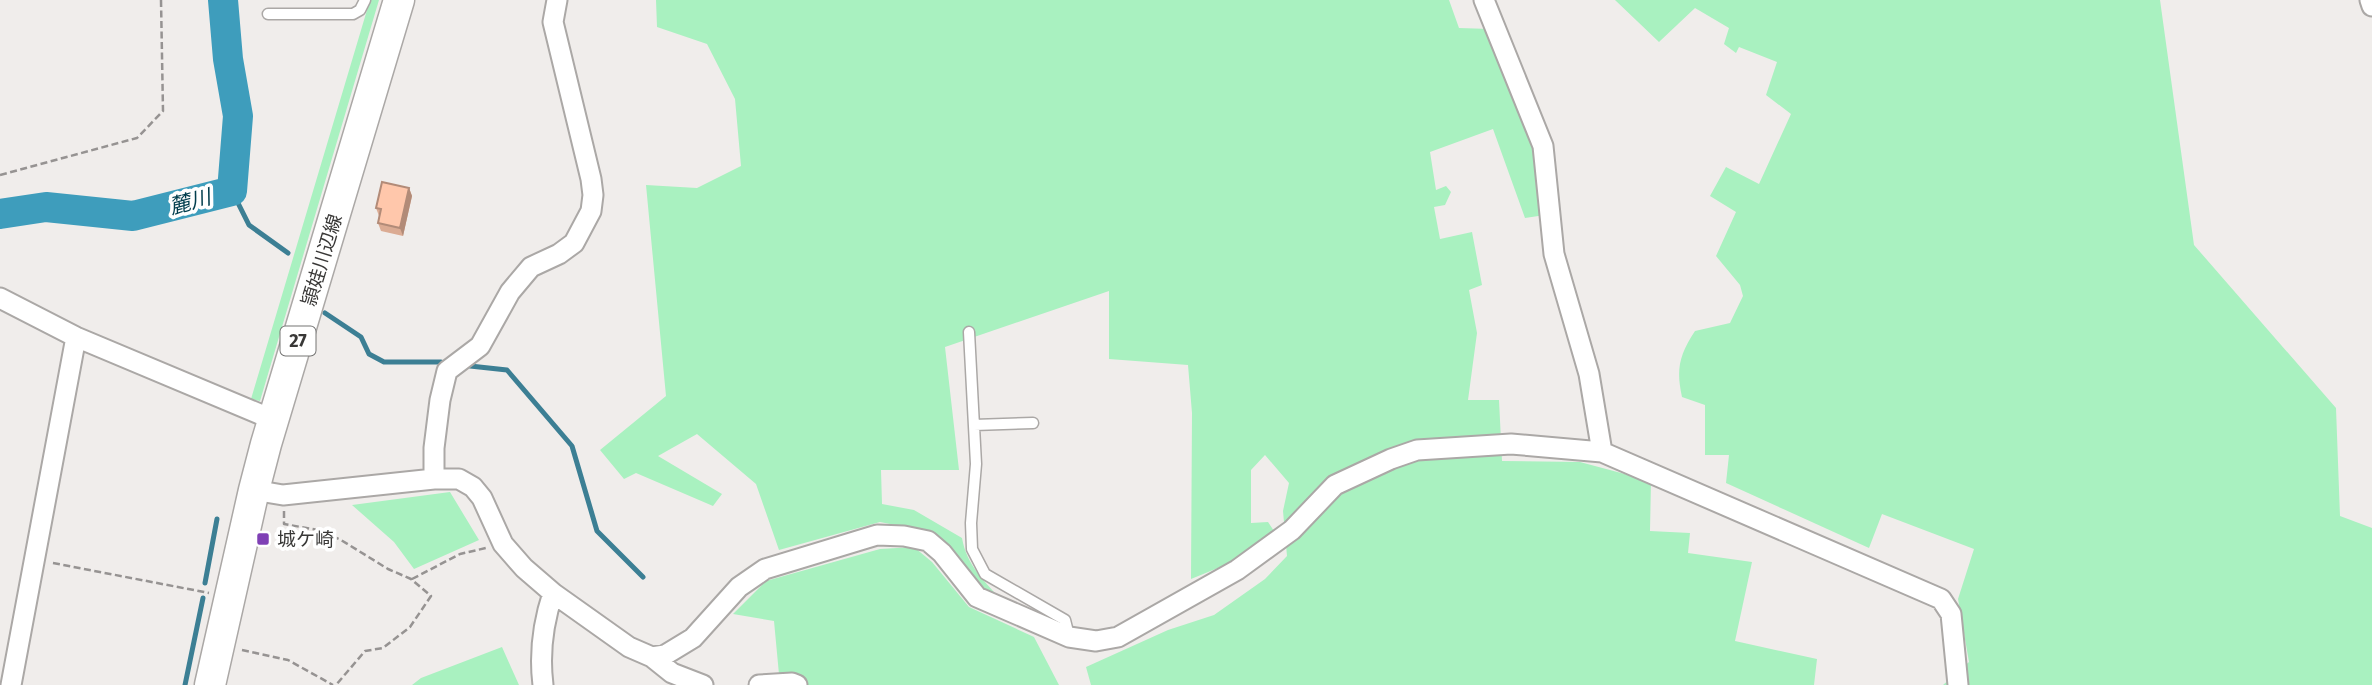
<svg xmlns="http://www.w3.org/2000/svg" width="2372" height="685" font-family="'Fira Sans','Noto Sans JP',sans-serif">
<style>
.green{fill:#a9f1c0}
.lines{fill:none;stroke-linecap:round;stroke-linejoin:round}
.stream{stroke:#3c7f94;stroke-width:5}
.river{stroke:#3e9dbc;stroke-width:30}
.lane-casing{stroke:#aba8a6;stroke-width:13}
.street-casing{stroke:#aba8a6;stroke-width:23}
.primary-casing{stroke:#aba8a6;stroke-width:33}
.path{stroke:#969392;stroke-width:2.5;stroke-dasharray:7 3.5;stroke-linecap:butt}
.lane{stroke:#fff;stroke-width:10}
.street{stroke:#fff;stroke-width:19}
.primary{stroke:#fff;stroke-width:30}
.wall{fill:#dbab93}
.shaded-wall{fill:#b28b78}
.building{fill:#ffc7ab;stroke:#b28b78;stroke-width:2}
.poi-dot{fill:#7f40b5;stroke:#fff;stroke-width:2.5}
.labels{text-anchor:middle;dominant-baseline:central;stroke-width:7;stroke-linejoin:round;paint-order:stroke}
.shield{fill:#fff;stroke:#747473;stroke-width:2}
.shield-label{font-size:18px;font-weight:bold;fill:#393837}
.street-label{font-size:19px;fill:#393837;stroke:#fff}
.poi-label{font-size:19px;fill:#393837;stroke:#fff;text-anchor:start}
.water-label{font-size:21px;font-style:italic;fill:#013d4d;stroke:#fff}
</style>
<rect width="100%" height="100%" fill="#f0edeb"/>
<path class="green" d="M370,0h9l-119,401 -9,-2z
M656,0h793l10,28 32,1 36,94 18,92 -20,3 -32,-89 -63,23 6,38 10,-4 5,6 -6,13 -11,2 6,32 32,-7 10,53 -13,5 8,43 -9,67h31l3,61 78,1 71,19 -1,50 40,2 -2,20 64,9 -17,79 82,18 -3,26h-723l-5,-18 82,-37 46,-15 51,-36 22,-23 -4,-45 6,-28 -24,-28 -14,15v53l17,-1 6,9 -39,30 -44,18 1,-166 -4,-48 -79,-6v-68l-164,56 14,123h-78l1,34 32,6 48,28c5,28 22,42 40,63l-21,-11 -56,-59 -45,-9 -101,28 -23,-66 -59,-50 -39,22 64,38 -9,12 -77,-33 -12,6 -24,-29 66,-54 -20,-211 51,3 44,-22 -6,-67 -28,-55 -50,-17z
M1615,0h545l34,245 142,163 4,108 32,12v157h-429l26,-23 -11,-63 16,-50 -92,-35 -13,34 -143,-65 3,-28h-24v-50l-23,-8c-6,-27 -3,-42 13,-66l35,-8 13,-27 -3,-11 -24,-29 20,-44 -26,-16 16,-29 33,17 32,-70 -25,-19 11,-33 -38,-15 -3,6 -12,-9 5,-16 -34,-20 -36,34z
M450,492l29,48 -65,29 -20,-27 -42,-37z
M914,547l18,15 37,45 65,30 25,48h-279l-6,-64 -41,-7 33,-33 114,-32z
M502,647l17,38h-107l9,-7z"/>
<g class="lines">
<path class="stream" d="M232,191l17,34 39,28
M325,313l36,24 8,17 15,8h57
M470,366l37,4 65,76 25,85 46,46
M205,583l12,-64
M185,685l18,-87"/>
<path class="river" d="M0,214l46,-7 87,9 99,-25 6,-75 -10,-57 -5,-59"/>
<defs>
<path id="lane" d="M268,14h85l7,-4 5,-10
M969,332l7,132 -5,59 1,26 13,25 80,46 4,16
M974,425l59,-2"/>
<path id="street" d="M1484,0l59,146 11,108 35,120 13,78
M2370,0l2,6
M0,298l76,39 198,83
M434,479v-31l6,-48 7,-29 33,-25 30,-54 21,-25 28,-13 15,-11 17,-32 2,-16 -2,-16 -38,-157 4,-22
M254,490l29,5 151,-16h25l14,8 9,11 21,46 21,24 29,25 76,54 23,10 20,16 31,12
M652,657l13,-2 28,-17 46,-51 26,-18 112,-34 27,1 24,5 14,12 35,44 92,40 27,4 22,-4 119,-67 55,-40 43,-45 56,-26 26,-9 94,-6 91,8 339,147 10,15 7,71
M11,685l65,-348
M543,685c-4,-32 0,-62 10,-92
M759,685l33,-2 5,2"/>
<path id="primary" d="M210,685l44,-195 12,-46 133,-444"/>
</defs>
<use href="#lane" class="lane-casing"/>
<use href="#street" class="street-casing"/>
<use href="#primary" class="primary-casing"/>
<path class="path" d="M0,175l137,-37 26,-27 -2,-111
M284,511v13l34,6 23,10 47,29 23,10 20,17 -21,31 -27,21 -18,3 -29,34
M53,563l156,30
M412,579l48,-25 26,-6
M242,650l46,10 45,25"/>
<use href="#lane" class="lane"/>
<use href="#street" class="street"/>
<use href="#primary" class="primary"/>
</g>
<path class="wall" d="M409,188l3,8 -9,40 -22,-5 -3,-8 1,-7 -3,-8z"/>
<path class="shaded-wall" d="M409,188l3,8 -9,40 -3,-8z"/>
<path class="building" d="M382,182l27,6 -9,40 -22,-5 3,-14 -5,-1z"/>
<rect class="poi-dot" x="256" y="532" width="14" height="14" rx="3.5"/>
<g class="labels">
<rect class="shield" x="280.5" y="326.5" width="35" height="29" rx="5"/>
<g class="shield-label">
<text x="298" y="341">27</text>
</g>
<g class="street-label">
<text transform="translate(322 260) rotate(-73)">頴娃川辺線</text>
</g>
<g class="poi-label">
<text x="277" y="539">城ケ崎</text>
</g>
<g class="water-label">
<text transform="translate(190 202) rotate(-15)">麓川</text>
</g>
</g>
</svg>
